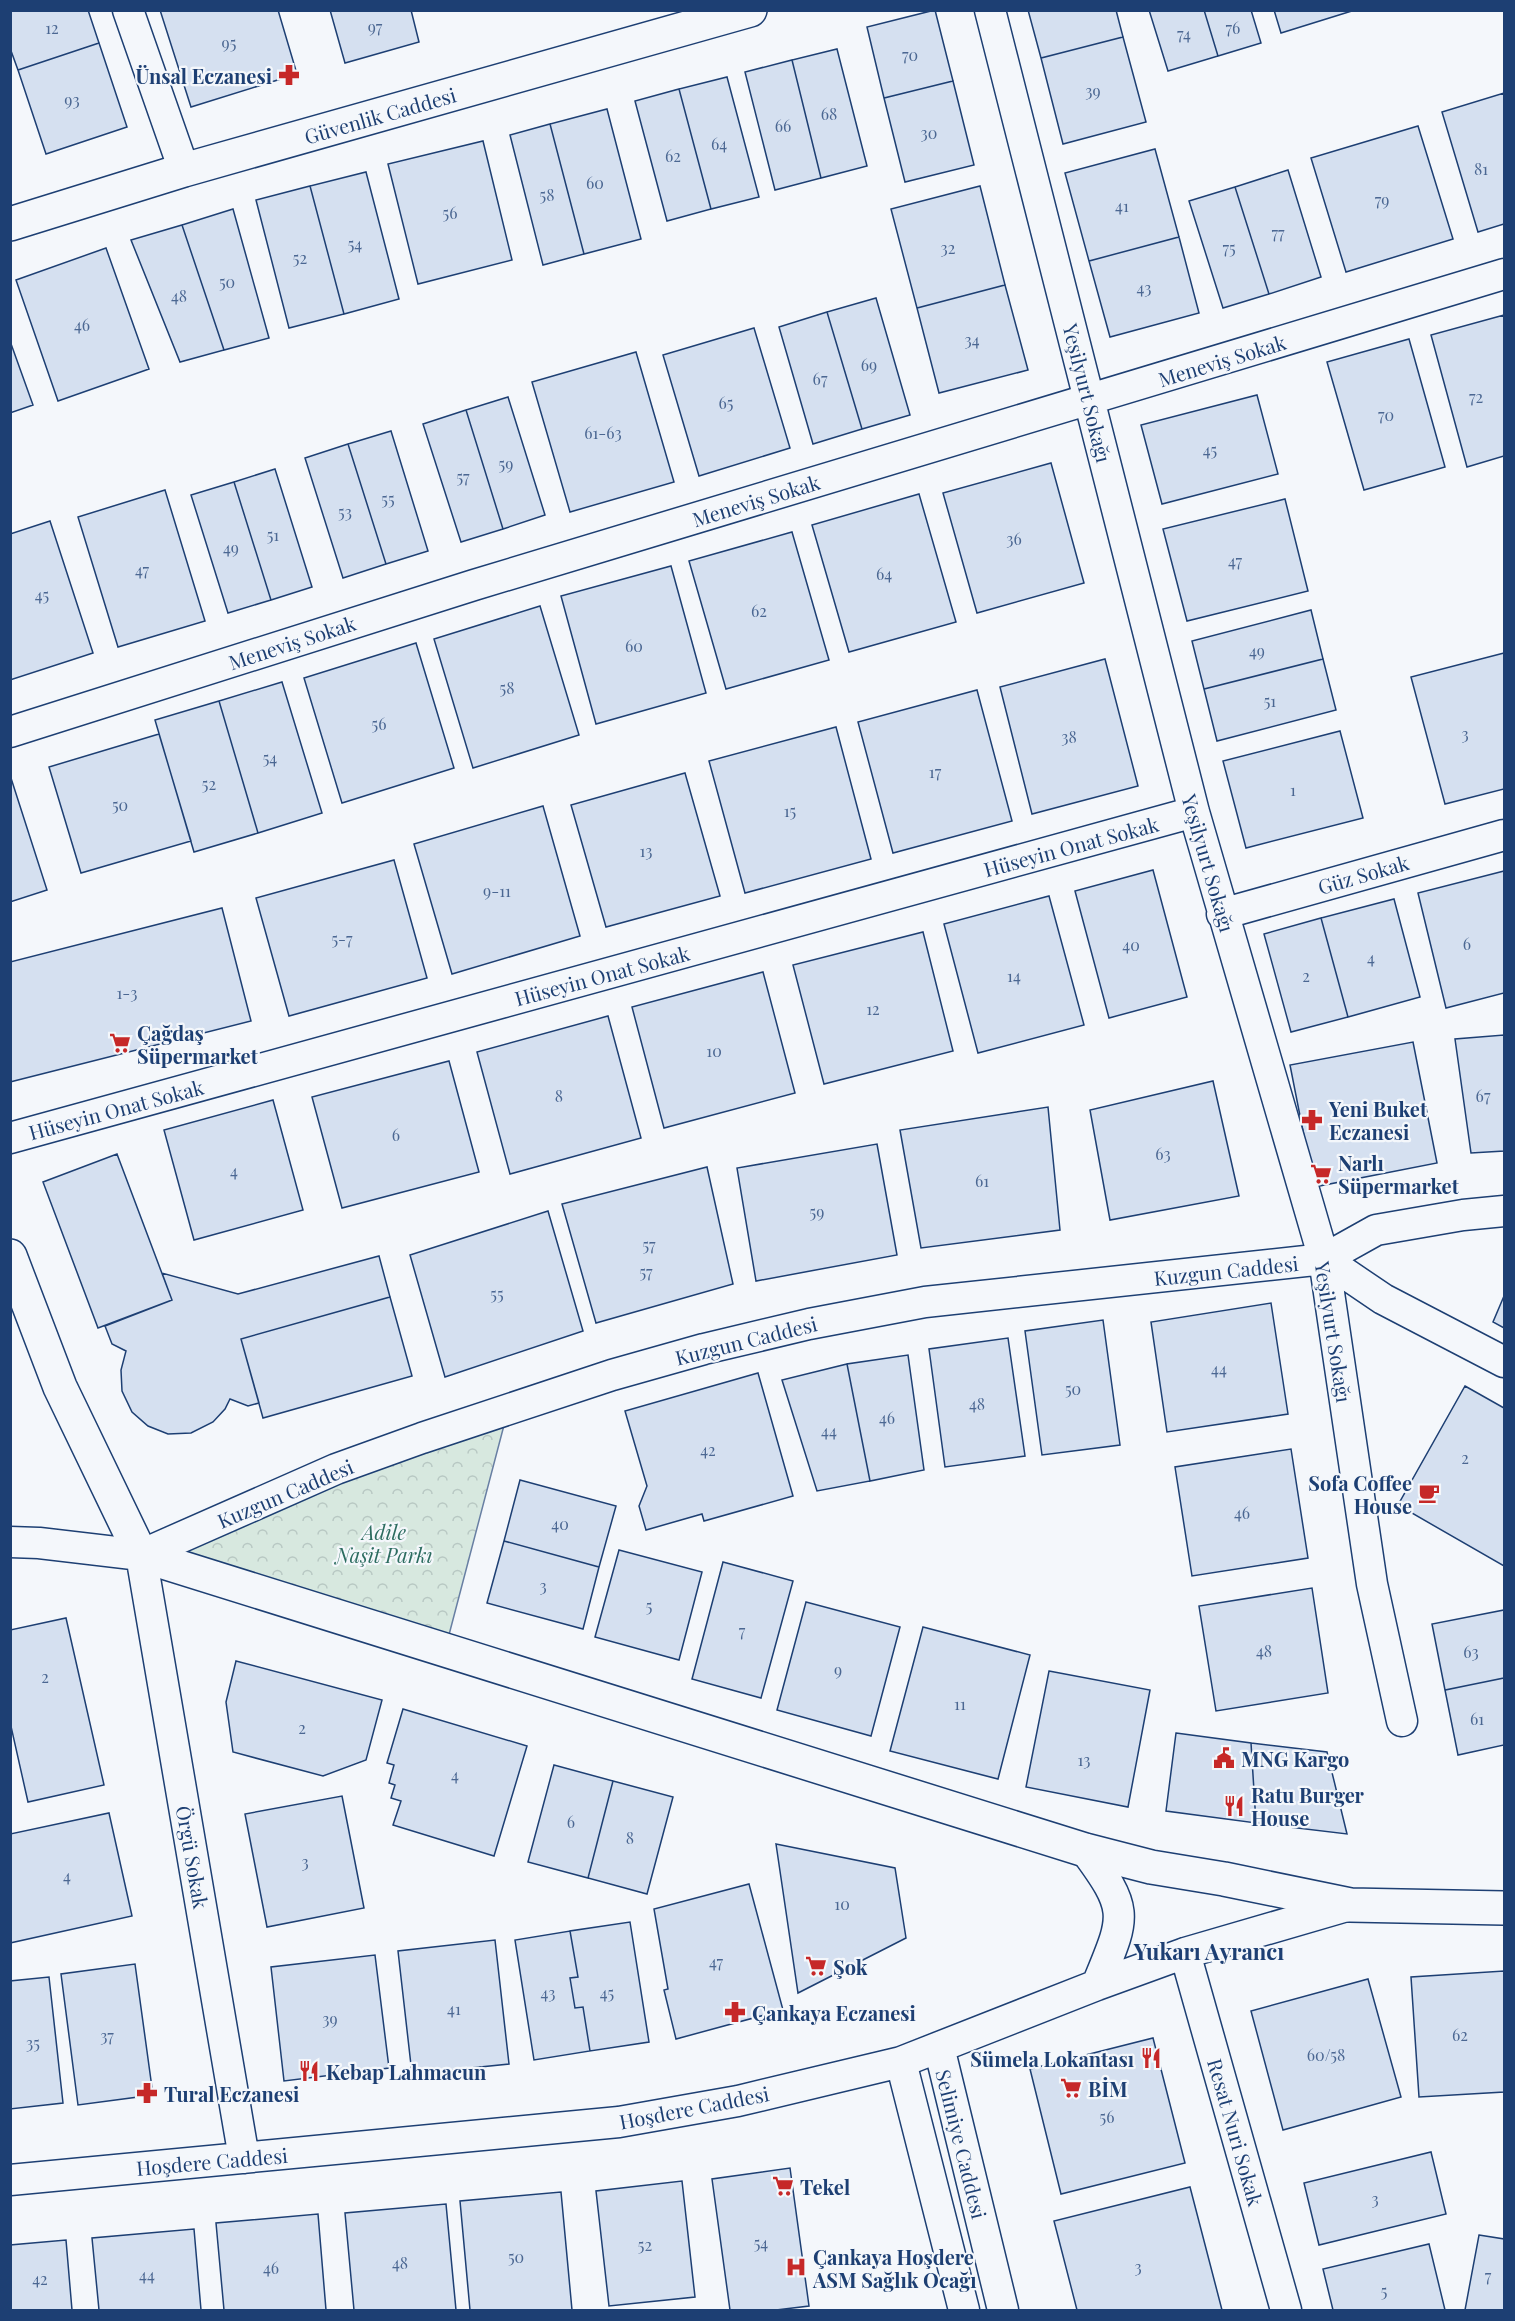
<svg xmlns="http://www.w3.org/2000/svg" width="1515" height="2321" font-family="'Playfair Display',serif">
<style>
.forest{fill:url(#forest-crowns);stroke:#687fa3;stroke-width:1.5}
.building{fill:#d5e0f0;stroke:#1d3f73;stroke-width:1.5}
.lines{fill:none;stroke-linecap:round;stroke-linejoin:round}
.minor-casing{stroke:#1d3f73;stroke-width:33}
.secondary-casing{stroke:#1d3f73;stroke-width:36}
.minor{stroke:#f4f7fb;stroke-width:30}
.secondary{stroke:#f4f7fb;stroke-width:33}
.labels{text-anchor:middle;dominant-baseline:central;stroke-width:4.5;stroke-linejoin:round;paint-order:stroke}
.number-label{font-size:16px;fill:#4b6792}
.poi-label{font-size:20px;font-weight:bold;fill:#1d3f73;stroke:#f4f7fb;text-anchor:start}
.street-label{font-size:20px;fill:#1d3f73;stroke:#f4f7fb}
.park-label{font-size:20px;font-style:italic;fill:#2c6c60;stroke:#f4f7fb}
.quarter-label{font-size:22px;font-weight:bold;fill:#1d3f73;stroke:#f4f7fb}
</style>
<defs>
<pattern id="forest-crowns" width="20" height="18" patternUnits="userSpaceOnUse" patternTransform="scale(1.5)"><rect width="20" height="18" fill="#d7e8df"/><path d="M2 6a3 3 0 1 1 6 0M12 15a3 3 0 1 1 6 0" fill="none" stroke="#b8c8c3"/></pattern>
</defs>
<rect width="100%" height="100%" fill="#f4f7fb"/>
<path class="forest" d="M508,1410l-63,240 -304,-95z"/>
<path class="building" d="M10,10h78l11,33 -81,27 -8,-22z
M160,10h118l19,64 -106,33z
M330,10h81l8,32 -74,21z
M935,10l18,71 -69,17 -17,-71z
M1028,10h88l7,27 -82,21z
M1149,10h55l14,46 -50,15z
M1204,10h47l10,33 -43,13z
M1274,10h81l-74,23z
M1123,37l23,85 -83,22 -22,-86z
M99,43l28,84 -81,27 -28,-84z
M837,49l30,117 -46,12 -29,-118z
M792,60l29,118 -46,12 -30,-118z
M727,77l32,120 -48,12 -32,-120z
M953,81l21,84 -69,17 -21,-84z
M679,89l32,120 -44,12 -32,-120z
M1504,93v131l-26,8 -36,-120z
M607,109l34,130 -57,15 -34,-130z
M550,124l34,130 -41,11 -33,-130z
M1418,126l35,113 -107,33 -35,-114z
M483,141l29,119 -94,24 -30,-120z
M1155,149l24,88 -90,24 -24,-88z
M1288,170l33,107 -52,17 -34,-107z
M366,172l33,127 -55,15 -34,-128z
M310,186l34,128 -55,14 -33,-128z
M980,186l25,99 -88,23 -26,-99z
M1235,187l34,107 -46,14 -34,-107z
M233,209l36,129 -45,12 -42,-125z
M182,225l42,125 -44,12 -49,-122z
M1179,237l20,76 -89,24 -21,-76z
M106,248l43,121 -91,32 -42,-121z
M1005,285l23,85 -89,23 -22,-85z
M876,298l34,117 -48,14 -35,-117z
M827,312l35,117 -49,15 -34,-117z
M1504,315v141l-37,11 -36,-132z
M754,328l36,120 -91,28 -36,-121z
M1409,339l36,128 -81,23 -37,-128z
M10,341l23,64 -23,8z
M636,352l38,130 -104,30 -38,-130z
M1257,395l21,79 -116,30 -21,-79z
M508,397l37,118 -42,14 -37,-119z
M466,410l37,119 -42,13 -38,-118z
M391,431l37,120 -42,13 -38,-120z
M348,444l38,120 -43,14 -38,-120z
M1051,463l33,120 -107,30 -34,-120z
M275,469l37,118 -41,13 -37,-118z
M234,482l37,118 -43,13 -37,-118z
M165,490l40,131 -87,26 -40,-130z
M919,494l37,128 -107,30 -37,-127z
M1285,499l23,92 -121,30 -24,-92z
M50,521l43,132 -83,27v-146z
M792,532l37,128 -103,29 -37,-128z
M671,566l35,127 -110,31 -35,-128z
M540,606l39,129 -106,33 -39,-129z
M1311,610l12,49 -119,30 -12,-48z
M416,643l38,125 -112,35 -38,-125z
M1504,653v136l-59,15 -34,-127z
M1105,659l33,127 -106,28 -32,-127z
M1323,659l13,51 -119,31 -13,-52z
M282,682l40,131 -64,20 -39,-132z
M977,690l35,131 -119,32 -35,-131z
M219,701l39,132 -64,19 -39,-132z
M836,727l35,132 -126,34 -36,-132z
M1340,731l23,87 -117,30 -23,-87z
M159,734l32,107 -110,32 -32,-106z
M685,773l35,123 -114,31 -35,-122z
M10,775l37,115 -37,12z
M543,806l37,130 -128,38 -38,-130z
M394,860l33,118 -138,38 -33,-118z
M1153,870l34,127 -78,21 -34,-127z
M1504,871v122l-58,15 -28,-115z
M1049,896l35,129 -106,28 -34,-129z
M1394,899l26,98 -72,20 -27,-99z
M222,908l29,113 -241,61v-120z
M1321,918l27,99 -57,15 -27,-98z
M923,932l30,119 -129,33 -31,-119z
M763,972l32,121 -131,35 -32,-121z
M608,1016l33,122 -131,36 -33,-122z
M1504,1035v116l-33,2 -16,-114z
M1413,1042l24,121 -123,24 -24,-122z
M449,1061l30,111 -137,36 -30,-111z
M1213,1081l26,115 -129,24 -20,-110z
M273,1100l30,110 -109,30 -30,-110z
M1048,1107l12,123 -139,18 -21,-118z
M877,1144l20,111 -141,26 -19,-113z
M117,1154l55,146 -74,28 -55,-146z
M707,1167l26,117 -137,39 -34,-119z
M548,1211l35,120 -138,46 -35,-122z
M379,1256l11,41 -149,42 18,64 -11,3 -18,-7 -5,10 -12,13 -22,11 -23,1 -20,-8 -16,-14 -10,-21 -1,-21 5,-19 -14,-7 -7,-18 67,-26 -10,-27 76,21z
M1504,1296v32l-11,-6z
M390,1297l22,79 -149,42 -22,-79z
M1271,1303l17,111 -121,18 -16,-110z
M1103,1320l17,125 -78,10 -17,-124z
M1008,1338l17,118 -80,11 -16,-118z
M908,1355l16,115 -54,11 -23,-117z
M847,1364l23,117 -53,10 -35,-111z
M758,1373l35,123 -89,25 -2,-7 -56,16 -7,-24 8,-20 -22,-75z
M1465,1386l39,22v158l-106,-61z
M1291,1449l17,109 -116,18 -17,-109z
M520,1480l96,26 -17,61 -95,-26z
M504,1541l95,26 -16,62 -96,-26z
M619,1550l83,22 -23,88 -84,-23z
M723,1562l70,19 -32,117 -69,-19z
M1312,1588l16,105 -112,18 -17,-105z
M806,1602l94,25 -29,109 -94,-26z
M1504,1610v68l-59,12 -13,-66z
M66,1618l38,167 -76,17 -18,-80v-92z
M923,1627l107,28 -32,124 -108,-28z
M236,1661l146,39 -16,60 -43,16 -90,-24 -7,-50z
M1049,1671l101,19 -22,117 -102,-20z
M1504,1678v67l-46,10 -13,-65z
M403,1709l124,37 -33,110 -101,-31 8,-24 -10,-3 4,-13 -6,-2 5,-18 -7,-2z
M1176,1733l75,10 5,80 -90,-12z
M1251,1743l76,9 20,82 -91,-11z
M554,1765l59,16 -25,97 -60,-16z
M613,1781l60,16 -26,97 -59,-16z
M342,1796l22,112 -97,19 -22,-113z
M109,1813l23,103 -122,27v-109z
M776,1844l119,24 11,70 -108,55z
M749,1884l34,126 -107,29 -12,-49 4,-1 -14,-80z
M630,1922l19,120 -59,9 -7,-44 -8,1 -5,-30 8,-1 -8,-46z
M570,1931l8,46 -8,1 5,30 8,-1 7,44 -56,9 -19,-120z
M495,1940l14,124 -97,10 -14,-123z
M375,1955l14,113 -105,13 -13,-114z
M135,1964l18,131 -75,10 -17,-131z
M1504,1971v121l-85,5 -8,-120z
M49,1977l14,126 -53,6v-128z
M1368,1979l33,118 -118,33 -32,-119z
M1153,2038l32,125 -124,31 -31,-125z
M1431,2152l15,62 -127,31 -15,-62z
M790,2168l19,138 -33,4h-46l-18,-131z
M682,2181l13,116 -86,9 -13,-115z
M1190,2187l32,123h-145l-23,-89z
M561,2192l11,118h-102l-10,-109z
M446,2204l10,106h-102l-9,-97z
M318,2214l8,96h-102l-8,-87z
M194,2229l7,81h-102l-7,-72z
M1479,2235l25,4v71h-39z
M66,2240l6,70h-62v-65z
M1429,2244l16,66h-112l-10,-41z"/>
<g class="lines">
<defs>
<path id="minor" d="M128,10l56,160
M990,10l204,802 130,447 48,325 30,137
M10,732l464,-147 1030,-311
M1222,914l282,-79
M10,1138l1184,-326
M1324,1259l59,40 121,63
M10,1542l29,1 102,12 195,-86 86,-31 190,-63 92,-26 105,-25 116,-22 399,-43 52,-29 87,-15 41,-4
M141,1555l103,603
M1085,1850c46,62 40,66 12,135
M1185,1953l101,357
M939,2047l64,263
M901,2062l63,248
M10,2180l609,-58 119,-21 163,-39 196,-77 88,-32 165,-48"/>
<path id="secondary" d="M10,224l174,-54 566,-160
M10,1256l50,131 81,168 944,295 66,17 73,12 126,26 154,3"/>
</defs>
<use href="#minor" class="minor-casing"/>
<use href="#secondary" class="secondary-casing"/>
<use href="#minor" class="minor"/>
<use href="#secondary" class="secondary"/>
</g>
<defs>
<symbol id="pharmacy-bare" viewBox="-9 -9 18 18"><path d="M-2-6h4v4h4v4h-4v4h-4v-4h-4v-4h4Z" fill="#c62828" stroke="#f4f7fb" stroke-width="2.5" paint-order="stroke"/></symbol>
<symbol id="supermarket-bare" viewBox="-9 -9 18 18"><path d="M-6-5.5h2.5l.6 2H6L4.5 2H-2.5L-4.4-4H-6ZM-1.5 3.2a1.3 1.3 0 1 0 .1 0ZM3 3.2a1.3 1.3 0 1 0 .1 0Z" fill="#c62828" stroke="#f4f7fb" stroke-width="2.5" paint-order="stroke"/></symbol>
<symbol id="cafe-bare" viewBox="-9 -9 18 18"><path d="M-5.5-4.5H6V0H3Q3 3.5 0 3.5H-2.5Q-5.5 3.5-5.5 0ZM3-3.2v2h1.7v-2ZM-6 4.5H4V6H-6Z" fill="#c62828" stroke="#f4f7fb" stroke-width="2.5" paint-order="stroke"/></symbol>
<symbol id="civic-bare" viewBox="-9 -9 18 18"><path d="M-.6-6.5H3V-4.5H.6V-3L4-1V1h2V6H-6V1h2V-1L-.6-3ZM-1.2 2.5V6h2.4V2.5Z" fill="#c62828" stroke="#f4f7fb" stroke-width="2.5" paint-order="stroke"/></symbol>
<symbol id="restaurant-bare" viewBox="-9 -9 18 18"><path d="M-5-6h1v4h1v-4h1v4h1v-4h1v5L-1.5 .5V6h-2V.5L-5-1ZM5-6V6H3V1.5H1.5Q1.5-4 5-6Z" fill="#c62828" stroke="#f4f7fb" stroke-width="2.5" paint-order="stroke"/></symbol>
<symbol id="hospital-bare" viewBox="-9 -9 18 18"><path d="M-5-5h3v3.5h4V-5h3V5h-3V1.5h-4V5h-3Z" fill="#c62828" stroke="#f4f7fb" stroke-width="2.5" paint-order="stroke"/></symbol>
</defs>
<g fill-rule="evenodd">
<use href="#pharmacy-bare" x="274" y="60" width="30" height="30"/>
<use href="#supermarket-bare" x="105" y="1028" width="30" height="30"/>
<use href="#pharmacy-bare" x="1297" y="1105" width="30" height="30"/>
<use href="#supermarket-bare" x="1306" y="1159" width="30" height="30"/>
<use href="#cafe-bare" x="1414" y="1478" width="30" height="30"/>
<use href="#civic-bare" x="1209" y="1743" width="30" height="30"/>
<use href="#restaurant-bare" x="1219" y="1791" width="30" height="30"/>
<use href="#supermarket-bare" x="801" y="1951" width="30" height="30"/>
<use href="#pharmacy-bare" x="720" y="1997" width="30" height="30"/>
<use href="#restaurant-bare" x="1136" y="2043" width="30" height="30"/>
<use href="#restaurant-bare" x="294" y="2056" width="30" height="30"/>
<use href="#supermarket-bare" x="1056" y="2073" width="30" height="30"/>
<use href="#pharmacy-bare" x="132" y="2078" width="30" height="30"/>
<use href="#supermarket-bare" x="768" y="2171" width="30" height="30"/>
<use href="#hospital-bare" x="781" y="2252" width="30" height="30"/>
</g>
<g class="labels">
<g class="number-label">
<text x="375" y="26">97</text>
<text x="52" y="27">12</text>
<text x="1233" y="27">76</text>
<text x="1184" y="33">74</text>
<text x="229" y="42">95</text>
<text x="910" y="54">70</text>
<text x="1093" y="90">39</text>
<text x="72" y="99">93</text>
<text x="829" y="113">68</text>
<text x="783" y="125">66</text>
<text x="929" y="132">30</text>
<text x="719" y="143">64</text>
<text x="673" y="155">62</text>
<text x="1481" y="168">81</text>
<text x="595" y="182">60</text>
<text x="547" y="194">58</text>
<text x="1382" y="199">79</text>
<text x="1122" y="205">41</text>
<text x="450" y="212">56</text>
<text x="1278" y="232">77</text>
<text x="355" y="243">54</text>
<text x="948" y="247">32</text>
<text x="1229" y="247">75</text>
<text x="300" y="257">52</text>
<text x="227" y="281">50</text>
<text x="1144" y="287">43</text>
<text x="179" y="295">48</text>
<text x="82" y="324">46</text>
<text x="972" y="339">34</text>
<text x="869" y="364">69</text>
<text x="820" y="378">67</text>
<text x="1476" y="396">72</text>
<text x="726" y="402">65</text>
<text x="1386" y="414">70</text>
<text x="603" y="432">61-63</text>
<text x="1210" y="449">45</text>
<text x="506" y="463">59</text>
<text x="463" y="476">57</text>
<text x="388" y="498">55</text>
<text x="345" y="511">53</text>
<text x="273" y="534">51</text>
<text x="1014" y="538">36</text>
<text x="231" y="547">49</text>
<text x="1235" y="560">47</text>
<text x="142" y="569">47</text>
<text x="884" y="573">64</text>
<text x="42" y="594">45</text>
<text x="759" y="610">62</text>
<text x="634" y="645">60</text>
<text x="1257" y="650">49</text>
<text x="507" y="687">58</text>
<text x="1270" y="700">51</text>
<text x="379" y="723">56</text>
<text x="1465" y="733">3</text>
<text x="1069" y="736">38</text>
<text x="270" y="757">54</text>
<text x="935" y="771">17</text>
<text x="209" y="783">52</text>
<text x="1293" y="789">1</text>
<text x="120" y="804">50</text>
<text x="790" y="810">15</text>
<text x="646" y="850">13</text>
<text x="497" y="890">9-11</text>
<text x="342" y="938">5-7</text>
<text x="1467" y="943">6</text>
<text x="1131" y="944">40</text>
<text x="1371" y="957">4</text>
<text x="1014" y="975">14</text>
<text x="1306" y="975">2</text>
<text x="127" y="992">1-3</text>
<text x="873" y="1008">12</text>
<text x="714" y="1050">10</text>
<text x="559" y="1095">8</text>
<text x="1483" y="1095">67</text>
<text x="396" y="1134">6</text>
<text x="1163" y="1153">63</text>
<text x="234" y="1170">4</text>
<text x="982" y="1180">61</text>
<text x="817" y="1211">59</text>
<text x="649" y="1244">57</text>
<text x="646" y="1271">57</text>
<text x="497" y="1293">55</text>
<text x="1219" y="1368">44</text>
<text x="1073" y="1388">50</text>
<text x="977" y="1403">48</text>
<text x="887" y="1417">46</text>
<text x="829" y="1430">44</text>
<text x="708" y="1449">42</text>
<text x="1465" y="1457">2</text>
<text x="1242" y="1512">46</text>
<text x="560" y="1523">40</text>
<text x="543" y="1585">3</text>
<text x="649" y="1605">5</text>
<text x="742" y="1630">7</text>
<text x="1264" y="1650">48</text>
<text x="1471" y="1651">63</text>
<text x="838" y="1669">9</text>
<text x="45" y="1676">2</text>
<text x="960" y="1703">11</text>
<text x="1477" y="1718">61</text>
<text x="302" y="1727">2</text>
<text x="1084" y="1759">13</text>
<text x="455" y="1774">4</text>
<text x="571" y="1821">6</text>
<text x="630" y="1837">8</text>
<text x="305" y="1861">3</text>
<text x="67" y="1875">4</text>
<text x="842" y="1903">10</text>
<text x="716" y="1961">47</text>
<text x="548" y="1992">43</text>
<text x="607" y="1992">45</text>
<text x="454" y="2008">41</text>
<text x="330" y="2018">39</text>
<text x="1460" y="2034">62</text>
<text x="107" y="2035">37</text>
<text x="33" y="2042">35</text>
<text x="1326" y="2054">60/58</text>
<text x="1107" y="2116">56</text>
<text x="1375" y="2198">3</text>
<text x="761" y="2242">54</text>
<text x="645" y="2244">52</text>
<text x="516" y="2256">50</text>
<text x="400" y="2262">48</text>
<text x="1138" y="2266">3</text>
<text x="271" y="2267">46</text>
<text x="147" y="2274">44</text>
<text x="1488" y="2275">7</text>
<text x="40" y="2278">42</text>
<text x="1384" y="2290">5</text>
</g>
<g class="poi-label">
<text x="272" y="75" text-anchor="end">Ünsal Eczanesi</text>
<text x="137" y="1032">Çağdaş<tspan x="137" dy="23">Süpermarket</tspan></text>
<text x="1329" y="1108">Yeni Buket<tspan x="1329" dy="23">Eczanesi</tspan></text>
<text x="1338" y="1162">Narlı<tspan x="1338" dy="23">Süpermarket</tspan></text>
<text x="1412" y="1482" text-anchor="end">Sofa Coffee<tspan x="1412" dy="23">House</tspan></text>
<text x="1241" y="1758">MNG Kargo</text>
<text x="1251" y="1794">Ratu Burger<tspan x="1251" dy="23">House</tspan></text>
<text x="833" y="1966">Şok</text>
<text x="752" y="2012">Çankaya Eczanesi</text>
<text x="1134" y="2058" text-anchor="end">Sümela Lokantası</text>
<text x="326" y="2071">Kebap Lahmacun</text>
<text x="1088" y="2088">BİM</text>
<text x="164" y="2093">Tural Eczanesi</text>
<text x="800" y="2186">Tekel</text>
<text x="813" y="2256">Çankaya Hoşdere<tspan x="813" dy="23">ASM Sağlık Ocağı</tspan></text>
</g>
<g class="street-label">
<text transform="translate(380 115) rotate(-16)">Güvenlik Caddesi</text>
<text transform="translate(1222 360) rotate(-17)">Meneviş Sokak</text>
<text transform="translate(1088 393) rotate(76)">Yeşilyurt Sokağı</text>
<text transform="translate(756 500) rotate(-17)">Meneviş Sokak</text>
<text transform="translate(292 642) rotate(-18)">Meneviş Sokak</text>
<text transform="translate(1071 846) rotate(-15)">Hüseyin Onat Sokak</text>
<text transform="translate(1209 863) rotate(74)">Yeşilyurt Sokağı</text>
<text transform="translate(1363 874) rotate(-16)">Güz Sokak</text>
<text transform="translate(602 975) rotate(-15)">Hüseyin Onat Sokak</text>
<text transform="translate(116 1109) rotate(-15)">Hüseyin Onat Sokak</text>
<text transform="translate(1226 1270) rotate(-6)">Kuzgun Caddesi</text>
<text transform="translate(1334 1332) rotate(81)">Yeşilyurt Sokağı</text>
<text transform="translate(746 1340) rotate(-14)">Kuzgun Caddesi</text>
<text transform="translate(285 1493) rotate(-23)">Kuzgun Caddesi</text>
<text transform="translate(193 1857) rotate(80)">Örgü Sokak</text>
<text transform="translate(694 2107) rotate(-11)">Hoşdere Caddesi</text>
<text transform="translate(1236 2132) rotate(74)">Resat Nuri Sokak</text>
<text transform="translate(962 2144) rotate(76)">Selimiye Caddesi</text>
<text transform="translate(212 2161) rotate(-5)">Hoşdere Caddesi</text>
</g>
<g class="park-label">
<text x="384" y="1531">Adile<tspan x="384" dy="23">Naşit Parkı</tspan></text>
</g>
<g class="quarter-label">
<text x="1209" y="1951">Yukarı Ayrancı</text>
</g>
</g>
<rect width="1515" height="2321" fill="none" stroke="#1d3f73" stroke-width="24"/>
</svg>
